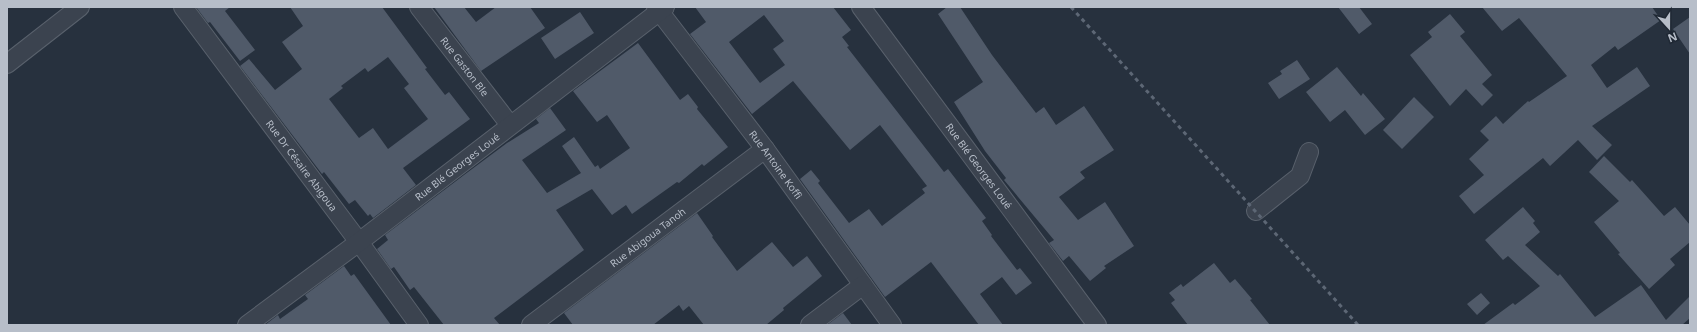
<svg xmlns="http://www.w3.org/2000/svg" width="1697" height="332" font-family="'Noto Sans',sans-serif">
<style>
.building{fill:#505a69;fill-rule:evenodd}
.lines{fill:none;stroke-linecap:round;stroke-linejoin:round}
.minor-casing{stroke:#59616c;stroke-width:20}
.minor{stroke:#3b434f;stroke-width:18}
.rail{stroke:#5d6775;stroke-width:3;stroke-dasharray:4 4;stroke-linecap:butt}
.labels{text-anchor:middle;dominant-baseline:central;stroke-width:4;stroke-linejoin:round;paint-order:stroke}
.street-label{font-size:10px;fill:#b7bec9;stroke:#1f2834}
</style>
<rect width="100%" height="100%" fill="#27313e"/>
<path class="building" d="M196,7h34l-5,4 30,39 -15,11 -30,-39 -2,1z
M290,7h92l45,61 -2,1 20,26 4,-3 21,27 -67,49 13,17 -43,33 -3,-4 -2,2 -13,-16 -6,4 -25,-32 -2,2 -82,-108 9,-7 26,31 27,-21 -20,-27 21,-16zM388,57l21,27 -5,4 24,31 -40,30 -15,-21 -14,10 -30,-39 14,-11 -2,-2 24,-18 3,4z
M434,7h30l12,15 20,-15h34l15,21 -64,43z
M695,7h138l18,23 -9,7 7,9 -2,1 97,125 4,-3 38,49 -4,3 10,14 -1,1 26,34 3,-2 12,15 -16,12 -14,-18 -22,17 23,31h-24l-48,-63 -46,35 -85,-118 11,-9 9,11 -2,2 31,40 20,-14 13,17 43,-33 -3,-4 5,-3 -47,-61 -30,25 -57,-69 -41,33 -62,-80 16,-12zM764,15l20,26 -11,8 12,16 -25,18 -31,-41z
M947,7h13l32,48 44,58 8,-6 12,18 28,-19 30,44 -34,22 5,6 -26,19 19,23 27,-18 29,44 -30,20 2,2 -16,13 -21,-25 -6,5 -14,-18 5,-3 -50,-60 2,-2 -21,-27 -31,-49 29,-20 -45,-68z
M1338,7h21l13,17 -13,10z
M1482,7h170l9,13 -43,30 -3,-4 -24,19 16,23 30,-21 13,19 -58,40 20,19 -15,15 -19,-20 -28,26 -7,-8 -69,56 -15,-18 25,-21 -15,-16 20,-19 -9,-9 16,-15 7,8 25,-23 1,1 38,-26 -48,-58 -17,13z
M580,12l14,21 -39,26 -14,-21z
M1450,14l15,18 -5,4 32,39 -10,9 11,11 -11,11 -16,-17 -16,17 -40,-51 22,-18 -4,-5z
M1690,17v37l-17,-25z
M638,43l42,57 8,-6 10,13 -1,2 31,38 -24,19 -2,-2 -23,19 -2,-1 -45,32 -6,-9 -14,10 -20,-26 -36,21 28,40 -90,68 6,7h-56l-30,-38 -4,3 -16,-23 -3,2 -14,-20 11,-9 -3,-5 79,-60 43,-32 32,-20 -3,-4 14,-11 16,22 -44,30 25,33 34,-20 -19,-27 12,-9 21,30 3,-2 2,4 30,-21 -23,-33 -10,7 -24,-31z
M1297,60l13,19 -31,20 -11,-16 14,-9 -2,-3z
M1337,67l24,29 2,-3 22,26 -20,16 -20,-25 -15,12 -24,-30z
M1414,97l20,20 -32,32 -19,-19z
M1604,156l26,26 2,-2 32,36 11,-9 15,18v17l-20,17 5,6 -26,24 -31,-35 2,-1 -26,-31 25,-21 -30,-29z
M1523,207l12,14 -2,2 7,9 -15,13 33,31 2,-2 35,43 46,-32 25,35 24,-24v22l-8,7h-199l30,-22 2,2 25,-19 -32,-30 -5,4 -18,-20z
M697,213l16,23 -1,1 25,34 35,-29 21,25 14,-11 15,20 -39,32 1,2 -18,15h-62l-15,-19 -6,5 -4,-6 -26,20h-80l-9,-12z
M1214,263l16,20 5,-4 17,20 -2,1 20,25h-82l-17,-22 4,-3 -6,-7 12,-9 2,3z
M344,266l7,10 3,-2 37,51h-126l13,-10 2,4 28,-20 -3,-4z
M1481,293l9,10 -13,12 -10,-11z
M843,313l9,12h-25z"/>
<g class="lines">
<defs>
<g id="minor">
<path id="s1" d="M183,7l176,235 60,83"/>
<path id="s2" d="M419,7l91,118"/>
<path id="s3" d="M656,7l109,142 127,176"/>
<path id="s4" d="M861,7l236,318"/>
<path d="M7,64l73,-57"/>
<path d="M1256,211l44,-35 9,-24"/>
<path id="s5" d="M247,325l112,-83 306,-235"/>
<path id="s6" d="M531,325l234,-176"/>
<path d="M810,325l53,-40"/>
</g>
</defs>
<use href="#minor" class="minor-casing"/>
<use href="#minor" class="minor"/>
<path class="rail" d="M1071,7l287,318"/>
</g>
<g class="labels">
<g class="street-label">
<text stroke="none"><textPath href="#s2" startOffset="75">Rue Gaston Ble</textPath></text>
<text stroke="none"><textPath href="#s1" startOffset="198">Rue Dr Césaire Abigoua</textPath></text>
<text stroke="none"><textPath href="#s3" startOffset="198">Rue Antoine Koffi</textPath></text>
<text stroke="none"><textPath href="#s4" startOffset="198">Rue Blé Georges Loué</textPath></text>
<text stroke="none"><textPath href="#s5" startOffset="263">Rue Blé Georges Loué</textPath></text>
<text stroke="none"><textPath href="#s6" startOffset="146">Rue Abigoua Tanoh</textPath></text>
</g>
</g>
<rect width="1697" height="332" fill="none" stroke="#b7bec9" stroke-width="16"/>
<g transform="translate(1669 28) rotate(159)" stroke="#1f2834" stroke-width="3" paint-order="stroke">
<path d="M0-3L7 15L0 10L-7 15Z" fill="#b7bec9"/>
<text y="-6" font-size="11" font-weight="bold" text-anchor="middle" fill="#b7bec9">N</text>
</g>
</svg>
